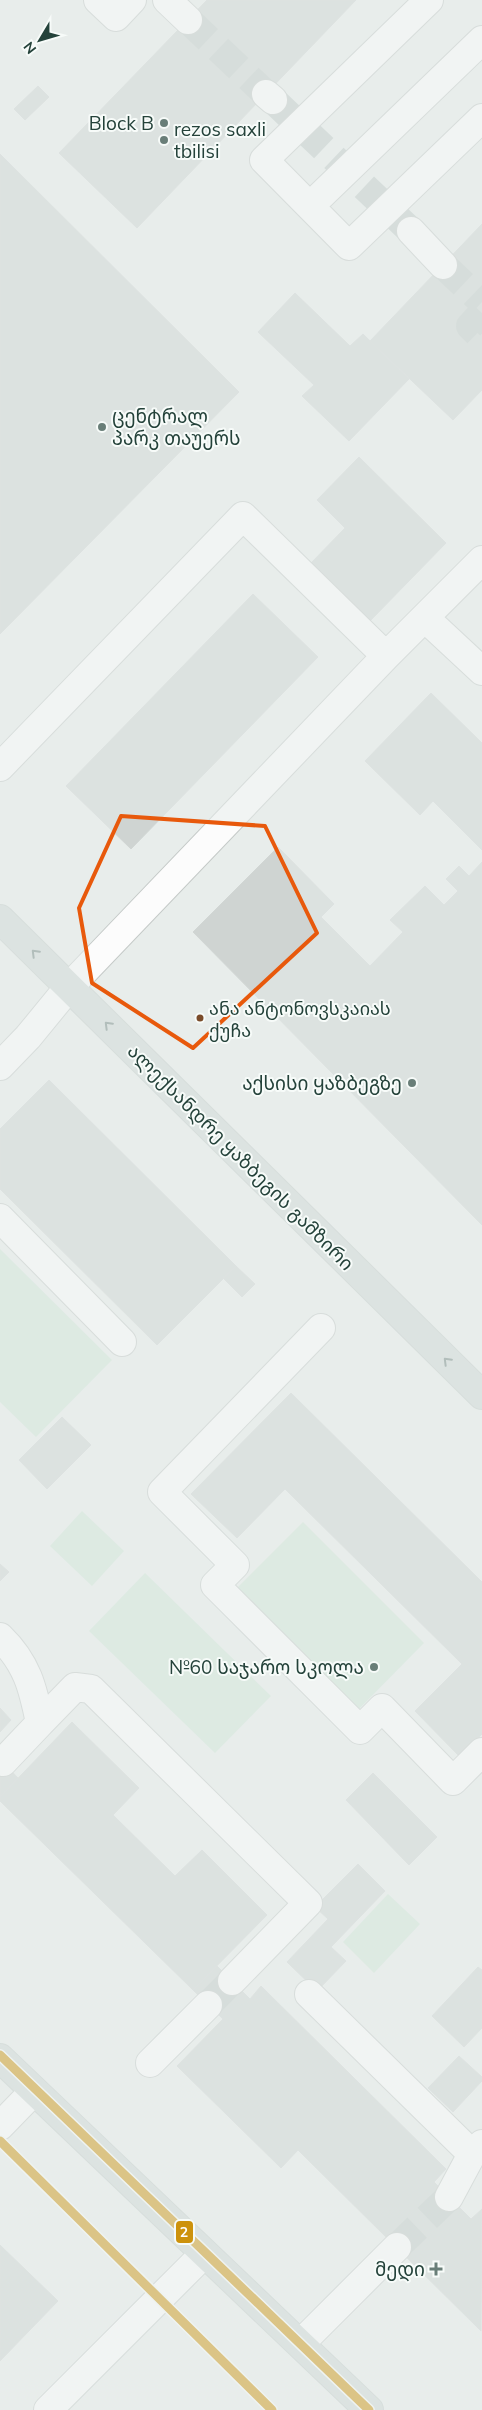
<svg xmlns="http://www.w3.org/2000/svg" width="482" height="2410" font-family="Mulish,'Noto Sans Georgian',sans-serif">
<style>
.green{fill:#d1e6d8}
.building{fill:#cfd4d2;stroke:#d1d6d4}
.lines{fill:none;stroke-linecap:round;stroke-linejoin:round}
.minor-tunnel{stroke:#c1cbc8;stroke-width:28;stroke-dasharray:28 14;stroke-linecap:butt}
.minor-casing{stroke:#c5cac8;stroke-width:30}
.major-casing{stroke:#c3ccc9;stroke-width:30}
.minor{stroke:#fcfcfc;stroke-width:28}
.major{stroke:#cfd7d5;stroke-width:28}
.metro-1-casing{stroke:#f7fbf9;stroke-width:12}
.metro-1{stroke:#cd920c;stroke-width:9}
.oneway{stroke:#718580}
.marked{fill:none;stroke:#e8590c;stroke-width:4;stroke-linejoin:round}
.poi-dot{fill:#697e78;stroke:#f7fbf9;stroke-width:2}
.bus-dot{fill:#7a4b2a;stroke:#f7fbf9;stroke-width:2}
.labels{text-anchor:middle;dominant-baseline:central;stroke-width:4;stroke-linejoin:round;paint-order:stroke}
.bus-label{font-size:18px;fill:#24423a;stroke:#f7fbf9;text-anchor:start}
.poi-label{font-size:19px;fill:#24423a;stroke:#f7fbf9;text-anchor:end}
.street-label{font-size:19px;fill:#24423a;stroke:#f7fbf9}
.line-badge{stroke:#f7fbf9;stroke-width:2}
.badge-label{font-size:14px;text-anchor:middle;font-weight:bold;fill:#fff}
</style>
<rect width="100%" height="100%" fill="#e8edeb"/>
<path class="green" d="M0,1249l112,111 -76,77 -36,-35z
M82,1511l42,40 -32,35 -42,-40z
M303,1522l121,121 -72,73 -122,-121z
M145,1573l126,123 -56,57 -126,-122z
M388,1894l32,30 -46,49 -31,-31z"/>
<path class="building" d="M207,0h149l-219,228 -78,-75z
M38,86l11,11 -24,23 -11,-11z
M0,154l239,238 -239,242z
M482,224v166l-29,30 -83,-79z
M295,293l55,53 13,-12 46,45 -60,62 -47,-45 12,-11 -56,-53z
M359,457l87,86 -76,78 -59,-58 34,-35 -28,-28z
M253,594l65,63 -187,192 -65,-63z
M431,693l51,50v107l-49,-49 -13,14 -55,-54z
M278,847l56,57 -13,13 49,49 33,-34 -13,-12 35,-34 19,19 14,-14 -12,-12 13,-13 10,10 13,-14v363l-289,-293z
M49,1080l187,186 -79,79 -157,-156v-60z
M236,1266l19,18 -13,13 -19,-19z
M291,1393l191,189v152l-22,23 -45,-46 47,-47 -177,-175 -48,49 -46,-44z
M62,1417l29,28 -44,44 -28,-29z
M0,1564l9,8 -9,9z
M0,1708l11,12 -11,12z
M72,1722l67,66 -26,27 62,61 27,-26 65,65 -74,75 -193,-189v-4z
M0,1759l18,19 -17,18 -1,-1z
M373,1773l64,64 -28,28 -63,-65z
M358,1864l27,27 -54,56 15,14 -29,30 -30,-29 41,-43 -13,-12z
M217,1966l33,33 11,-13 185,183 -12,13 37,37 11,-10 -1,122 -183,-181 -17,18 -104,-102 46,-47 -30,-29z
M478,1967l4,3v58l-18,19 -32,-31z
M459,2056l23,21v4l-29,31 -25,-24z
M0,2245l58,56 -58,60z"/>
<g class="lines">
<path class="minor-tunnel" d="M188,20l78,74
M273,100l138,131
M443,265l39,37
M482,313l-12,13 12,12
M208,2005l24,-24
M397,2247l52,-50"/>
<defs>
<path id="minor" d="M98,0l18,17 16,-17
M167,0l21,20
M429,0l-165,160 85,86 133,-128
M266,94l7,6
M310,206l172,-166
M411,231l32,34
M425,618l57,53
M0,767l243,-251 143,140
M0,1066l28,-29 41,-50 317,-331 96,-96
M0,1218l122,124
M321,1328l-159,164 73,73 -20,20 145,145 22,-22 71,73 29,-29
M0,1637c27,26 33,51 40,86l-37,39
M40,1723l35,-36 16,2 217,214 -76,78
M309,1994l163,160
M150,2063l58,-58
M0,2126l34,-35
M449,2197l23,-43 10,-10
M301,2343l96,-96
M48,2410l156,-156"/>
<path id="major" d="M0,919l482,476
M0,2058l369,352"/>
</defs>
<use href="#minor" class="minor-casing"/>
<use href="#major" class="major-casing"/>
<use href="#minor" class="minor"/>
<use href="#major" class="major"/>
<defs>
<path id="metro-1" d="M0,2055l369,355
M0,2141l272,269"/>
</defs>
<use href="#metro-1" class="metro-1-casing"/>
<use href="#metro-1" class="metro-1"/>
</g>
<defs><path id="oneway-chevron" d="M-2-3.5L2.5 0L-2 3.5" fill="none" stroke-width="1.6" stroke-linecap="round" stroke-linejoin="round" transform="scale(1.25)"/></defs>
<g class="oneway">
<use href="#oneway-chevron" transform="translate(35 953) rotate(-135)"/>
<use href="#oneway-chevron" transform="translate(108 1025) rotate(-135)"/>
<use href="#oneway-chevron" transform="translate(447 1361) rotate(-135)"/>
</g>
<path d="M0 0H482V2410H0ZM121,816l144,10 52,107 -124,115 -101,-65 -13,-75z" fill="#e8edeb" fill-opacity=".55" fill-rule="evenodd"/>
<path class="marked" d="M121,816l144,10 52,107 -124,115 -101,-65 -13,-75z"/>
<g class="poi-dot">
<circle cx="164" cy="123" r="5"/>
<circle cx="164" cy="140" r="5"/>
<circle cx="102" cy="427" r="5"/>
<circle cx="412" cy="1083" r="5"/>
<circle cx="374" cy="1667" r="5"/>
<path d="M433.5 2261.5h5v5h5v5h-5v5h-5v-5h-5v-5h5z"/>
</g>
<circle class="bus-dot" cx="200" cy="1018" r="4.5"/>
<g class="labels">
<g class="bus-label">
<text x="209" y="1008">ანა ანტონოვსკაიას<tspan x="209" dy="22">ქუჩა</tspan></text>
</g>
<g class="poi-label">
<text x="154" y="123">Block B</text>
<text x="174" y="129" text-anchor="start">rezos saxli<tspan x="174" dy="22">tbilisi</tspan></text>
<text x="112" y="416" text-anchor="start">ცენტრალ<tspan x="112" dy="22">პარკ თაუერს</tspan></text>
<text x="402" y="1083">აქსისი ყაზბეგზე</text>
<text x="364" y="1667">№60 საჯარო სკოლა</text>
<text x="425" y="2269">მედი</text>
</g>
<g class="street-label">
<text transform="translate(241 1157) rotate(45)">ალექსანდრე ყაზბეგის გამზირი</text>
</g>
</g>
<rect class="line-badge" x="175" y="2220" width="19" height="24" rx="5" fill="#cd920c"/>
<g class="badge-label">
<text x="184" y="2237">2</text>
</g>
<g transform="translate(40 40) rotate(232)" stroke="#f7fbf9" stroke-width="4" paint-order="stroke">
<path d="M0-4L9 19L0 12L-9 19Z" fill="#24423a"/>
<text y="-8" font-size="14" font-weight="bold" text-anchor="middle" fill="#24423a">N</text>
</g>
</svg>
